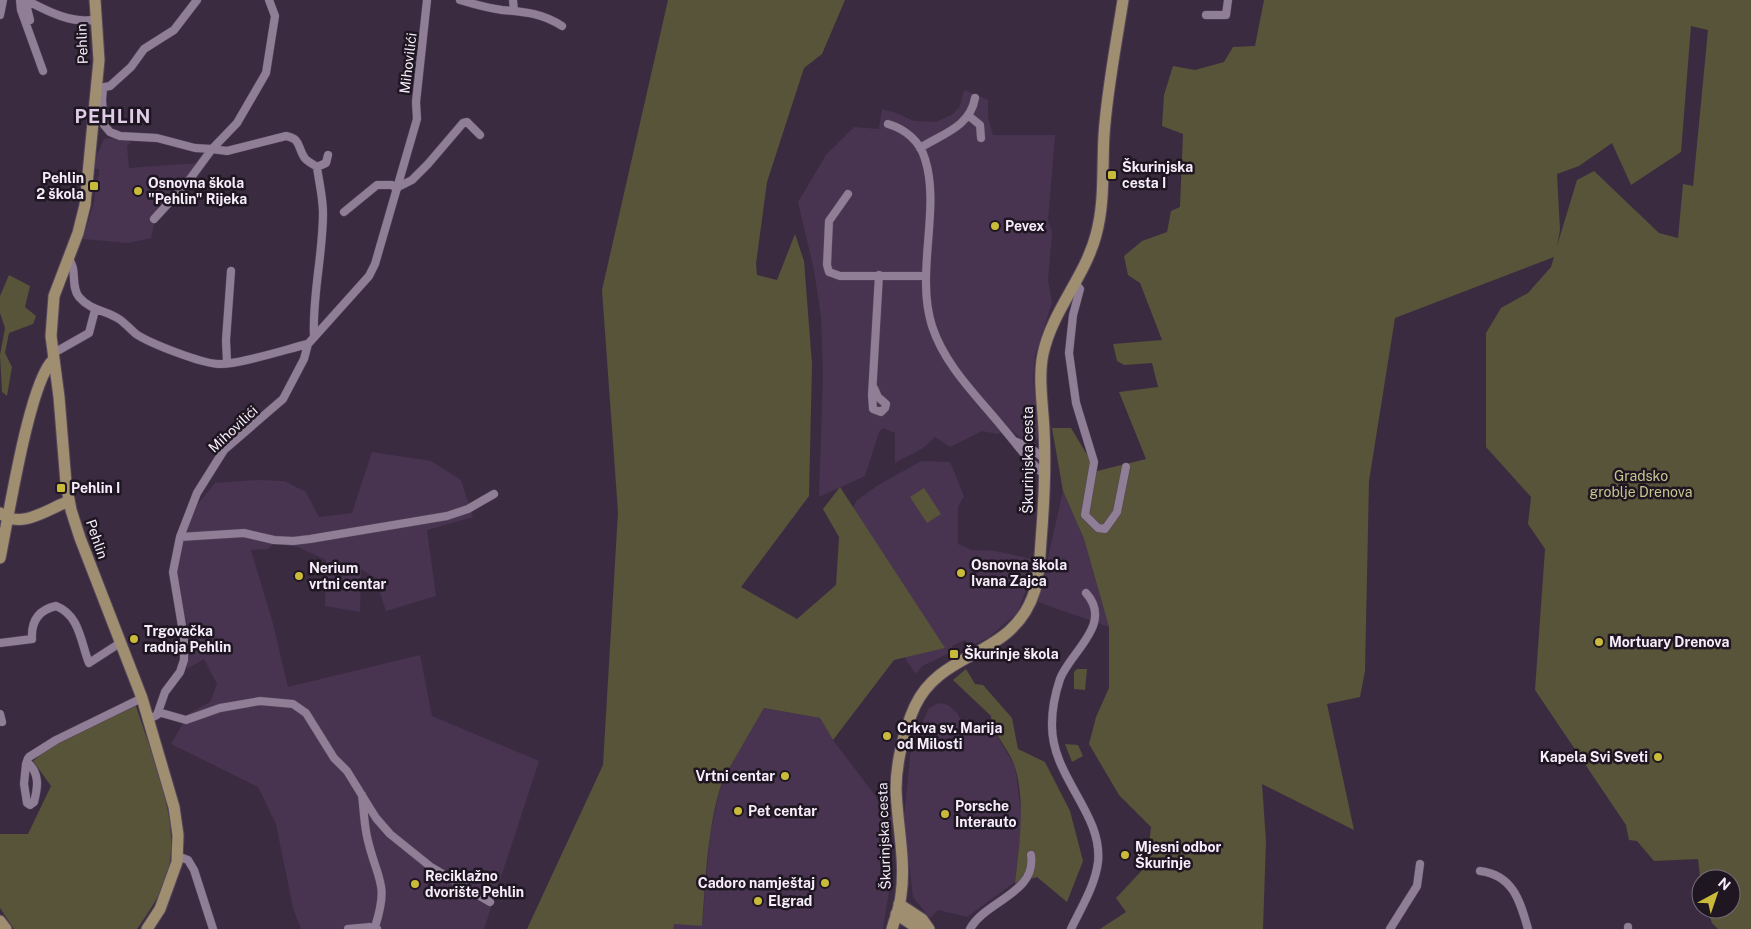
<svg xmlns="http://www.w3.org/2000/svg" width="1751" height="929" font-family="'Public Sans',sans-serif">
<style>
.built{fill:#483450}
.green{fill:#575439;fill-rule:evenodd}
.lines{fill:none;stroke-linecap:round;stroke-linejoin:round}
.street-casing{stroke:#55475b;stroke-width:9}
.secondary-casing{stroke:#55475b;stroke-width:13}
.street{stroke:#907e97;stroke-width:8}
.secondary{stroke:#9f8e70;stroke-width:11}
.poi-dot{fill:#caba3a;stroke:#1e1721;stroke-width:2}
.labels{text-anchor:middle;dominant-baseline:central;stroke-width:5;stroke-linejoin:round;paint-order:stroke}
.street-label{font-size:14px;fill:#f6ecfb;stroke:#1e1721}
.poi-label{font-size:14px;font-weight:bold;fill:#f6ecfb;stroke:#1e1721;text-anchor:start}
.park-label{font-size:14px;fill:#cac48f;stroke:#1e1721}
.district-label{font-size:19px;font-weight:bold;letter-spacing:1px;fill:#e0cce8;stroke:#1e1721}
</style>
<rect width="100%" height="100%" fill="#3b2b41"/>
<path class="built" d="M964,90l24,10v18l5,17h62l-7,85 4,13 -4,47 4,23 -17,52 -2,24 7,57 -2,3 -14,2 -15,-13 -11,6 -16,-3 -32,16 -15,-10 -12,11 -28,15v-30l-12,-5 -4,4 -14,44 -46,21 4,-123 -2,-57 -7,-47 -16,-68 28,-47 28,-28 25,2 3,-20 14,4 18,8 22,1 17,-8 7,-8z
M123,137l8,6 -4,3 2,22 70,-5 -44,57 -4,18 -23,5 -45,-4 11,-37 2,-22 3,-4v-7h-6l5,-16 6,-14z
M372,452l59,9 30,19 12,37 -46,13 9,66 -50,15 -11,-33 -14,-9 -1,43 -35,-6 1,-46 -28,-13 -24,-4 -6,6 -17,1 21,70 16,67 132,-32 12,61 107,45 -55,168h-183l-8,-21 -17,-84 -18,-37 -87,-43 17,-30 22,-12 7,-18 -13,-25 -17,10 2,-37 -14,-58 10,-47 12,-22 18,-22 41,-3 28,1 22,11 13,25 33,-4z
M921,461l29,1 14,34 -6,11v37l14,6 23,1 36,8 -1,21 -13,33 -28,24 -12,6 -9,2 -3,-5 -13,6 2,5 -32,15 -6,8 -10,-14 -2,-10 -53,-139 6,-11 20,-14z
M1063,491l21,48 25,88 -71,-25z
M938,703l10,2 9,8 12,21 23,-6 23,38 7,53 -7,63 -48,35 -29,-7 -8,8 -17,-21 -9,-78 7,-72 18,-39z
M764,708l56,10 13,22 59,78 -3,73 -6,38h-210v-5l29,2 8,-92 10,-45 3,-10z"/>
<path class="green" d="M668,0h177l-23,54 -18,14 -37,114 -11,82 1,11 20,5 18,-46 9,27 8,103 -3,132 -68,91 56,32 39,-34 3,-48 -16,-28 17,-22 105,161 -51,12 -61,80 -13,-22 -56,-10 -41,71c-16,47 -17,98 -21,147l-28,-2 -1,5h-146l76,-164 15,-253 -16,-222z
M1264,0h487v929h-33l-6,-6 -5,-14h24v-30h-30v6l-3,-26 -44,2 -17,-20 -8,-1 -3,-15 -91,-135 10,-141 -17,-25 3,-27 -45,-50v-114l15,-25 27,-15 23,-26 3,-10 -159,61 -26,163 -4,190 -5,26 -33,7 27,126 -92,-46 4,57 -3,88h-163l26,-17 -10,-14 31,-33 4,-38 -32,-32 -30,-51 7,-27 13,-29v-61l-25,-88 -21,-48 -11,-63h19l26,43 49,-12 -27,-67 39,-5 -6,-24 -28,2 -7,-4 -4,-17 49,-4 -22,-57 -12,-8 -4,-19 18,-15 25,-9 4,-21 9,-4 3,-73 -21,-8 2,-31 9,-29 22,4 29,-8 9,-15 22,-1zM1691,26l17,4 -15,156 -10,-2 -5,54 -19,-5 -65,-62 -17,9 -20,66 3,-16 -3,-56 22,-8 33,-23 19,42 50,-33z
M9,275l21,11 -5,21 11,9 -3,8 -24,9 -4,20 7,14 -5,29 -5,-4 -2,-37 5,-27 -5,-15v-17z
M924,488l17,26 -14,9 -17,-26z
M966,669l9,15 8,1 29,33 6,31 27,13 25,49 13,50 -16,41 -30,-25 -22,6c4,-38 11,-79 0,-116 -6,-19 -22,-31 -24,-51l-38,-36z
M1077,669h10l-2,21 -11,-1v-17z
M135,703c15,48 42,107 35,158 -3,25 -19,48 -33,68h-123l-14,-21v-74h28l23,-48 -18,-25 21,-18z
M1065,744l13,1 5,11 -11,6z"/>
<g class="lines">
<defs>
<path id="street" d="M20,0l1,10 22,61
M25,0l5,20
M26,0c21,11 47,25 71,19
M460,0c13,4 28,8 42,10 23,2 40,3 60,16
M513,0l1,11
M0,15l3,-15
M1206,15h20l2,-15
M99,88l11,-2 21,-19 13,-18 30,-19 23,-30
M103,89l-1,11 2,25 6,7 10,4 37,2 38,10 17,1 25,-26 29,-50 9,-57 -6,-16
M969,116l11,9 1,13
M888,124c17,5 32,17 37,35 16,50 -10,113 7,167 13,40 45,70 71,102 15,17 25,34 43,48
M920,148c22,-14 50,-21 55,-50
M317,167l9,-4 2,-8
M398,187l14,-7 16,-16 35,-41 4,-1 13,13
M848,194l-19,27 -2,44 2,7 11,4h86
M344,212l33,-27h15l5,4
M154,219l33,-36 25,-34 15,2 59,-15c15,3 11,10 18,21 2,4 9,7 13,10 2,15 6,31 6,46 0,42 -11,82 -9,124
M68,259c10,9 2,27 11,38 12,14 26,13 40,22 6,4 11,10 17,15 15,10 65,29 82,30 20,1 69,-15 90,-20
M1075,283l5,6 -7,26 -4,38 7,50 18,59 -9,53 13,13 7,1 12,-17 9,-45
M52,354l37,-21 6,-23
M227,363l-1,-23 5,-69
M874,388l4,9 8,7 -1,4 -4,4 -8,-3 -1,-14 7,-120
M1014,441l15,6 16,12
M180,537l64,-4 30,7 19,1 17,-2 137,-23 21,-7 26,-15
M0,643l32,-4c-1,-17 6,-29 24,-33 24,9 25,38 33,57l31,-20
M158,712l28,8 34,-12 40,-7 33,3 13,9 28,45 13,13 29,47 14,16 41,33 59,35
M0,714l2,8
M147,720l10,-5 8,-23 15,-20 4,-12v-22l-11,-66 7,-35 17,-44 27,-43 59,-51 21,-40 4,-15 61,-68 6,-12 42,-145 -1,-17 11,-102
M27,762c13,11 11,25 7,40l-4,3 -3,-2 -3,-19 2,-20c1,-2 1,-5 3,-7l27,-17 86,-42
M362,795c2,16 2,31 6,46 10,41 21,42 7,86
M177,856l11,4 6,10 19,59
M1480,871c33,4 40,30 48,58
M348,929l22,-2 7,2
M970,929c15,-28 67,-36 61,-74
M1071,929c10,-21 24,-43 27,-67 5,-49 -47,-85 -46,-138 0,-16 3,-30 8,-45 10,-27 54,-55 26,-86
M1390,929l27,-43 3,-22
M1628,929v-2"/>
<path id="secondary" d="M95,0l4,60 -14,145 -7,28 -24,63 -3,40 8,61 7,86 5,27 9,28 62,160 32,109 4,28 -1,27 -17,47 -13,20
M0,513c21,17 48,-4 69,-12
M0,558c8,-37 29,-176 53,-198
M899,904l23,15 7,10
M896,914l23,15
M0,921l6,8
M892,929c3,-11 8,-22 9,-34 5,-35 -4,-71 -5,-106 0,-26 8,-59 19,-83 27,-58 99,-47 120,-116 4,-15 5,-33 6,-49 3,-37 5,-74 3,-111 -1,-24 -6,-52 -1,-76 9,-43 42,-77 53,-119 9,-33 6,-66 8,-100 3,-45 12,-90 19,-135"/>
</defs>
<use href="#street" class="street-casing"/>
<use href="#secondary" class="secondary-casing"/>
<use href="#street" class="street"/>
<use href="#secondary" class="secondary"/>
</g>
<g class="poi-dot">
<rect x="1107" y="170" width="10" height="10" rx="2.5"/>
<rect x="89" y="181" width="10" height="10" rx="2.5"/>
<circle cx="138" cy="191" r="5"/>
<circle cx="995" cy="226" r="5"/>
<rect x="56" y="483" width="10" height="10" rx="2.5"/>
<circle cx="961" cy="573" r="5"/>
<circle cx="299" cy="576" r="5"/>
<circle cx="134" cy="639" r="5"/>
<circle cx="1599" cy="642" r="5"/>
<rect x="949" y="649" width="10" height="10" rx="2.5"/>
<circle cx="887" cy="736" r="5"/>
<circle cx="1658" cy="757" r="5"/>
<circle cx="785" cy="776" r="5"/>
<circle cx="738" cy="811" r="5"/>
<circle cx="945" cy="814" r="5"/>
<circle cx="1125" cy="855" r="5"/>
<circle cx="825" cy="883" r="5"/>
<circle cx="415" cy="884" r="5"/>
<circle cx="758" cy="901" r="5"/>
</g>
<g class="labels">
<g class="street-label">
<text transform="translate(82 44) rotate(-92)">Pehlin</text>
<text transform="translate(408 63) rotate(-83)">Mihovilići</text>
<text transform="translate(233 429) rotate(-43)">Mihovilići</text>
<text transform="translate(1028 460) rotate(-90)">Škurinjska cesta</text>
<text transform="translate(97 539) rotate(71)">Pehlin</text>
<text transform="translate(884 836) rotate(-92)">Škurinjska cesta</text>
</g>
<g class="poi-label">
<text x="1122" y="167">Škurinjska<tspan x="1122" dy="16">cesta I</tspan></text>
<text x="84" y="178" text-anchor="end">Pehlin<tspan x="84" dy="16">2 škola</tspan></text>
<text x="148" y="183">Osnovna škola<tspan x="148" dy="16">"Pehlin" Rijeka</tspan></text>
<text x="1005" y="226">Pevex</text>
<text x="71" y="488">Pehlin I</text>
<text x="971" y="565">Osnovna škola<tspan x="971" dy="16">Ivana Zajca</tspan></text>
<text x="309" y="568">Nerium<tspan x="309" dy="16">vrtni centar</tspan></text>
<text x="144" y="631">Trgovačka<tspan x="144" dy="16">radnja Pehlin</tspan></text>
<text x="1609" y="642">Mortuary Drenova</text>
<text x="964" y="654">Škurinje škola</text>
<text x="897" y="728">Crkva sv. Marija<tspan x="897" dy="16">od Milosti</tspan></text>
<text x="1648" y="757" text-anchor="end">Kapela Svi Sveti</text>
<text x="775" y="776" text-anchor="end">Vrtni centar</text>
<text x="955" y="806">Porsche<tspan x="955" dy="16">Interauto</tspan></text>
<text x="748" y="811">Pet centar</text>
<text x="1135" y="847">Mjesni odbor<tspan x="1135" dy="16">Škurinje</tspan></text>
<text x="425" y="876">Reciklažno<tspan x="425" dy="16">dvorište Pehlin</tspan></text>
<text x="815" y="883" text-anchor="end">Cadoro namještaj</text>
<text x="768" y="901">Elgrad</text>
</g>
<g class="park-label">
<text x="1641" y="476">Gradsko<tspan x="1641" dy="16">groblje Drenova</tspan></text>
</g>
<g class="district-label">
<text x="113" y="116">PEHLIN</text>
</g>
</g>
<g transform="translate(1716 894) rotate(40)"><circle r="24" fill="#1e1721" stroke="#746c78"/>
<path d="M0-4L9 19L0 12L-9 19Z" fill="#caba3a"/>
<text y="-8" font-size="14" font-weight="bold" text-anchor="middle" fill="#f6ecfb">N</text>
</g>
</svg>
